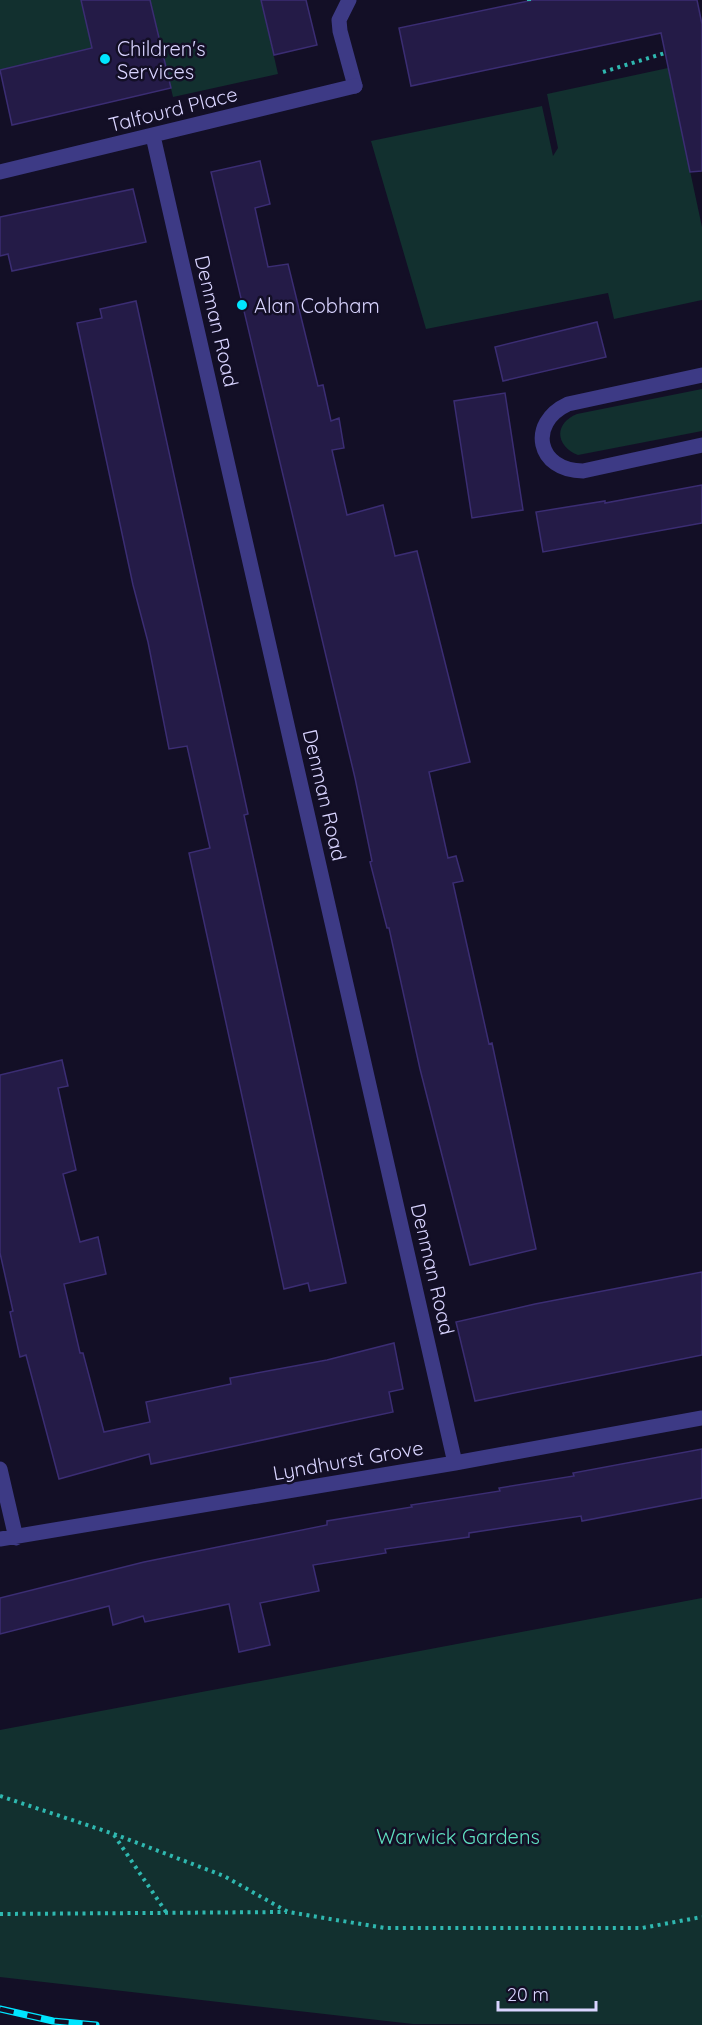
<svg xmlns="http://www.w3.org/2000/svg" width="702" height="2025" font-family="Quicksand,sans-serif">
<style>
.green{fill:#12302f}
.building{fill:#241b47;stroke:#3b2d73;stroke-width:1.5}
.lines{fill:none;stroke-linecap:round;stroke-linejoin:round}
.path{stroke:#2fb8b0;stroke-width:4;stroke-dasharray:3 4.5;stroke-linecap:butt}
.service{stroke:#3d3a85;stroke-width:15}
.minor{stroke:#3d3a85;stroke-width:15}
.rail-casing{stroke:#00e5ff;stroke-width:7}
.rail{stroke:#130f26;stroke-width:4.5;stroke-dasharray:14;stroke-linecap:butt}
.poi-dot{fill:#00e5ff;stroke:#130f26;stroke-width:2}
.labels{text-anchor:middle;dominant-baseline:central;stroke-width:5;stroke-linejoin:round;paint-order:stroke}
.poi-label{font-size:20px;fill:#d9d4ff;stroke:#130f26;text-anchor:start}
.street-label{font-size:20px;fill:#d9d4ff;stroke:#130f26}
.park-label{font-size:20px;fill:#5fe0c0;stroke:#130f26}
</style>
<rect width="100%" height="100%" fill="#130f26"/>
<path class="green" d="M0,0h81l11,48 -92,22z
M150,0h111l17,74 -105,23z
M668,68l34,159v73l-88,19 -6,-26 -182,36 -55,-188 171,-35 11,50 5,-8 -11,-54z
M702,389v42l-124,24c-23,-9 -24,-32 -1,-41z
M702,1598v427l-289,-1 -413,-47v-247z"/>
<path class="building" d="M81,0h69l21,88 -159,37 -12,-55 92,-22z
M261,0h45l11,45 -43,10z
M533,0h164l5,24v147l-12,1 -29,-139 -250,53 -12,-58z
M260,161l10,43 -15,4 13,59 20,-3 30,122 5,-1 8,36 8,-3 5,30 -12,2 15,65 36,-10 12,51 22,-5 53,211 -41,10 19,86 8,-2 7,25 -10,2 28,125 8,36 3,-1 44,206 -66,16 -50,-196 -31,-141h-2l-17,-66 2,-1 -17,-83 -144,-606z
M133,189l13,53 -134,29 -4,-17 -8,2v-39z
M136,301l112,513 -4,1 102,468 -36,8 -2,-8 -24,6 -95,-436 21,-5 -23,-102 -18,3 -21,-107 -15,-57 -56,-262 25,-5 -2,-9z
M597,322l9,35 -103,24 -8,-34z
M505,393l18,117 -51,8 -18,-117z
M702,485v38l-159,29 -7,-40 69,-11v2z
M62,1060l6,26 -10,2 18,82 -13,4 17,68 18,-5 8,37 -42,10 16,69h3l21,79 46,-10 -4,-20 85,-18 -1,-6 97,-18 67,-17 9,46 -14,3 4,20 -242,52 -2,-10 -90,25 -33,-124 -6,2 -10,-45 3,-1 -13,-58v-178z
M702,1272v83l-227,46 -19,-79 79,-18z
M702,1449v49l-120,23 -1,-5 -112,17v4l-84,12 1,4 -73,12 6,26 -59,12 10,42 -31,7 -10,-48 -84,18 -2,-6 -30,9 -4,-19 -109,28v-36l144,-36 183,-37v-4l85,-14 -1,-2 89,-14 -1,-3 75,-12 -1,-3z"/>
<g class="lines">
<path class="path" d="M529,0v1
M603,72l62,-19
M0,1796l114,38 110,42 64,36 97,16h257l60,-11
M114,1835l52,77
M0,1914l287,-2"/>
<path class="service" d="M349,0l-10,20 1,11 15,55"/>
<path class="minor" d="M153,136l302,1327
M0,172l355,-86
M702,375l-134,29c-41,19 -31,67 15,67l119,-26
M0,1469l16,69
M0,1539l455,-76 247,-45"/>
<defs>
<path id="rail" d="M0,2009l53,12 43,4"/>
</defs>
<use href="#rail" class="rail-casing"/>
<use href="#rail" class="rail"/>
</g>
<g class="poi-dot">
<circle cx="105" cy="59" r="6"/>
<circle cx="242" cy="305" r="6"/>
</g>
<g class="labels">
<g class="poi-label">
<text x="117" y="48">Children's<tspan x="117" dy="23">Services</tspan></text>
<text x="254" y="305">Alan Cobham</text>
</g>
<g class="street-label">
<text transform="translate(173 109) rotate(-14)">Talfourd Place</text>
<text transform="translate(217 321) rotate(77)">Denman Road</text>
<text transform="translate(325 795) rotate(77)">Denman Road</text>
<text transform="translate(433 1269) rotate(77)">Denman Road</text>
<text transform="translate(348 1460) rotate(-10)">Lyndhurst Grove</text>
</g>
<g class="park-label">
<text x="458" y="1836">Warwick Gardens</text>
</g>
</g>
<path d="M498 2001v9h98v-9" fill="none" stroke="#d9d4ff" stroke-width="3"/>
<text x="507" y="2001" font-size="18" fill="#d9d4ff" stroke="#130f26" stroke-width="4.5" paint-order="stroke">20 m</text>
</svg>
